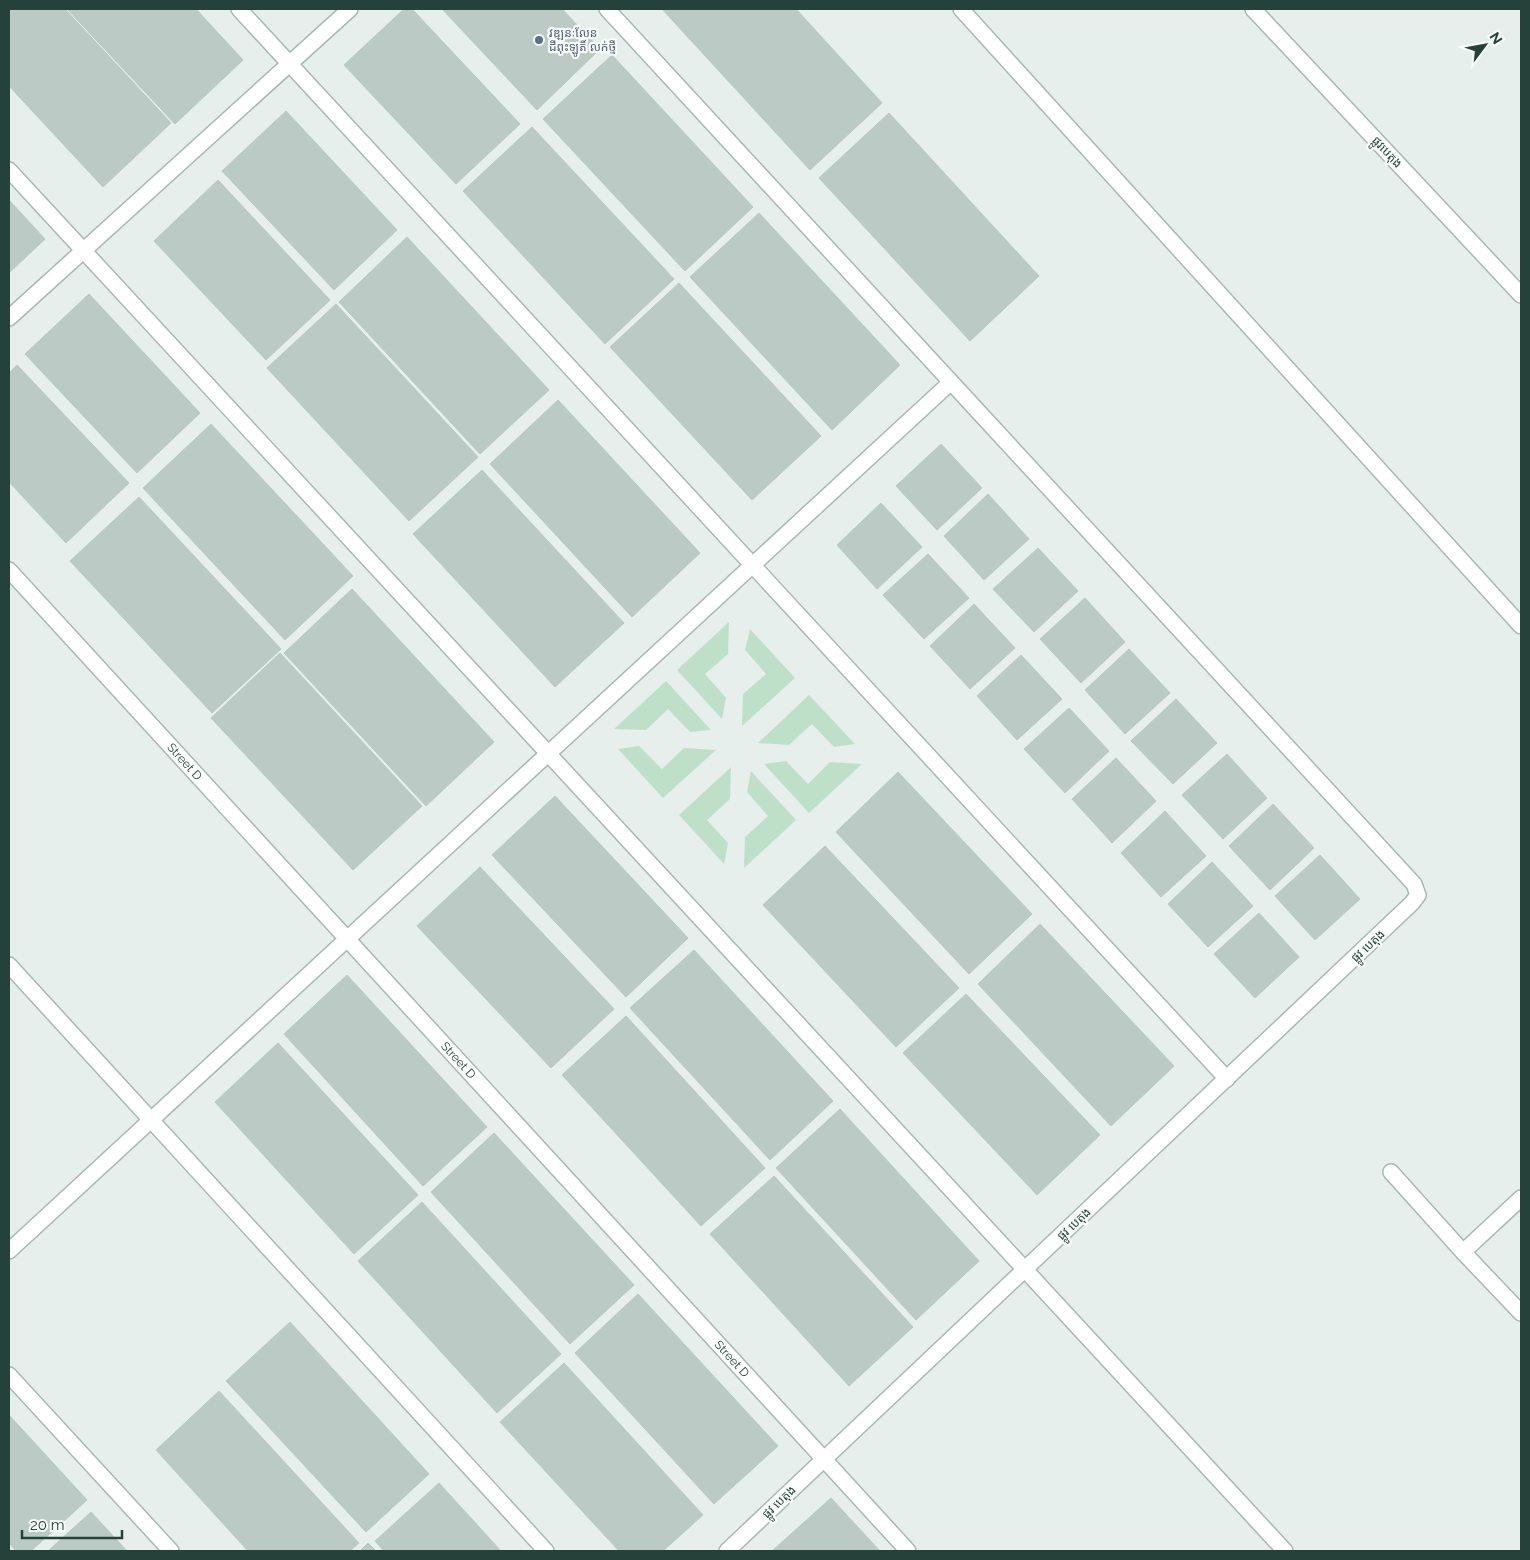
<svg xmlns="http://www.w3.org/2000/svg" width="1530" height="1560" font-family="Raleway,'Noto Sans Khmer',sans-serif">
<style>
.green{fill:#bfe0c8}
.building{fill:#bbcac4;stroke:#b8c9c2}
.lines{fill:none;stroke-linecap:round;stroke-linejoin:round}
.minor-casing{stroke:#a8b8b2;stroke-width:18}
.minor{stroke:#fff;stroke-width:15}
.service-dot{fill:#5c6f8a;stroke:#f7fbf9;stroke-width:2}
.labels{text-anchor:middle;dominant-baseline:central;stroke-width:4.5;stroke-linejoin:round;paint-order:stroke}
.service-label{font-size:12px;fill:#4e5e75;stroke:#f7fbf9;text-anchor:start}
.street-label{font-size:12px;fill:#24423a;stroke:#f7fbf9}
</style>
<rect width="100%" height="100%" fill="#e6efeb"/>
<path class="green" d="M729,622l-1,32 -23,20 21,24 -4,21 -45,-49z
M750,629l45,49 -53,48 1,-32 23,-20 -21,-24z
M666,681l45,49 -21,2 -22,-23 -22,21 -32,-1z
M809,695l46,49 -21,3 -22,-23 -23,21 -31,-2z
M639,746l23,23 22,-21 32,2 -53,48 -45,-49z
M786,761l22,23 22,-22 32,2 -53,49 -45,-49z
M731,767l-1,32 -23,21 21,23 -4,21 -45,-49z
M751,771l45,49 -52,48 1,-31 23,-21 -21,-24z"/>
<path class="building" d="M9,9h56l106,114 -68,64 -94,-101z
M67,9h129l47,51 -68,64z
M404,9h8l108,115 -64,60 -112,-119z
M442,9h120l38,40 -63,61z
M662,9h134l86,94 -72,67z
M612,55l141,152 -68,64 -142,-152z
M286,111l111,119 -63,60 -112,-119z
M889,113l150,163 -69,65 -151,-163z
M532,127l142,152 -69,65 -142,-153z
M218,180l112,120 -64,60 -112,-119z
M9,200l36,39 -36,34z
M759,213l141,152 -68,65 -142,-153z
M407,237l142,153 -69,64 -141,-152z
M679,283l142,153 -69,64 -142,-153z
M89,294l111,119 -63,60 -112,-119z
M336,304l142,153 -69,64 -142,-153z
M17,365l112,118 -63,60 -57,-61v-109z
M558,400l142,153 -68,64 -142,-153z
M211,424l142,152 -68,64 -142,-152z
M941,444l41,44 -45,42 -41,-44z
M482,470l142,153 -69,64 -142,-153z
M988,494l41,45 -45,41 -40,-44z
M139,497l142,152 -69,64 -142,-152z
M881,503l41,44 -45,42 -40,-44z
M1038,548l40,43 -44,41 -41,-43z
M928,554l41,44 -45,41 -41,-44z
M352,589l142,153 -68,64 -142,-153z
M1085,598l40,44 -44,41 -41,-44z
M974,604l41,44 -45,41 -40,-43z
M1129,649l41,44 -45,41 -40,-44z
M280,653l142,153 -69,64 -142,-152z
M1021,655l41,44 -45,41 -40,-44z
M1176,699l41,44 -44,41 -42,-43z
M1069,708l40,43 -44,42 -41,-44z
M1227,754l40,44 -44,41 -41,-44z
M1116,758l40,43 -44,42 -40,-44z
M898,772l134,142 -63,60 -133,-142z
M555,796l133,142 -62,59 -134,-142z
M1273,804l41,44 -44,42 -41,-44z
M1165,811l41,45 -45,41 -40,-44z
M825,846l134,142 -63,59 -133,-142z
M1320,855l40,44 -45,41 -40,-44z
M1212,862l41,44 -45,41 -40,-43z
M480,867l134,142 -63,59 -134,-142z
M1259,913l40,44 -44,41 -41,-44z
M1040,924l134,142 -63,60 -133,-142z
M694,950l139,151 -63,59 -140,-152z
M347,975l140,152 -64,59 -139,-152z
M966,994l134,141 -63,60 -134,-142z
M626,1016l139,152 -64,58 -139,-151z
M278,1043l140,152 -64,59 -139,-152z
M840,1109l139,152 -63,59 -140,-152z
M494,1133l140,152 -64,59 -139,-152z
M774,1176l139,151 -64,59 -139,-152z
M422,1202l139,152 -64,59 -139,-152z
M638,1294l140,152 -64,58 -139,-151z
M290,1322l139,152 -63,58 -140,-151z
M564,1363l139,152 -40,36h-44l-119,-129z
M219,1391l140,152 -9,8h-102l-92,-101z
M9,1415l78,85 -56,51h-15l-7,-8z
M439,1483l62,68h-117l-9,-10z
M831,1498l49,53h-108z
M91,1512l36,39h-79z
M368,1543l8,8h-16z"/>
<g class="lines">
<defs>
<g id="minor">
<path d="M239,9l988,1070"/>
<path d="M607,9l807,875 4,11 -6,8 -685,648"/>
<path d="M961,9l560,617"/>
<path d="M1253,9l268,286"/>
<path d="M9,170l1276,1381"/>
<path d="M9,318l341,-309"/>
<path id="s1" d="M9,570l899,981"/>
<path d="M9,965l537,586"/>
<path d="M1391,1172l72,80 58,61"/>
<path d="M9,1251l942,-869"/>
<path d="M1463,1252l58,-54"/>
<path d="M9,1375l162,176"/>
</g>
</defs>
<use href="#minor" class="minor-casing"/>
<use href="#minor" class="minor"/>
</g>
<circle class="service-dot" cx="539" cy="40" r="5"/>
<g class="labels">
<g class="service-label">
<text x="549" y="33">វឌ្ឍនៈលែន<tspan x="549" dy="14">ដីពុះឡូតិ៍ លក់ថ្មី</tspan></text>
</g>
<g class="street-label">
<text transform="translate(1387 152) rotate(47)">ផ្លូវបេតុង</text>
<text stroke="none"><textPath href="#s1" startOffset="260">Street D</textPath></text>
<text transform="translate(1368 946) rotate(-43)">ផ្លូវ បេតុង</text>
<text stroke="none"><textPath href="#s1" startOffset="665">Street D</textPath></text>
<text transform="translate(1074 1224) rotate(-43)">ផ្លូវ បេតុង</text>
<text stroke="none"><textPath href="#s1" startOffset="1070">Street D</textPath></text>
<text transform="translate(779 1502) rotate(-44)">ផ្លូវ បេតុង</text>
</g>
</g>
<rect width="1530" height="1560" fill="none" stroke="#24423a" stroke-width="20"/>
<g transform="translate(1485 45) rotate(58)" stroke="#f7fbf9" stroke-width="4" paint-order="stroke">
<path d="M0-4L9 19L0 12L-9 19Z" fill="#24423a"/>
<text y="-8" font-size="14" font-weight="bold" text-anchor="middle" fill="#24423a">N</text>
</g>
<path d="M22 1530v8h100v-8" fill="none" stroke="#24423a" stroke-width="2.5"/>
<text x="30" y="1530" font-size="15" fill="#24423a" stroke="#f7fbf9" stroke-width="4" paint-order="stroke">20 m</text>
</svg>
